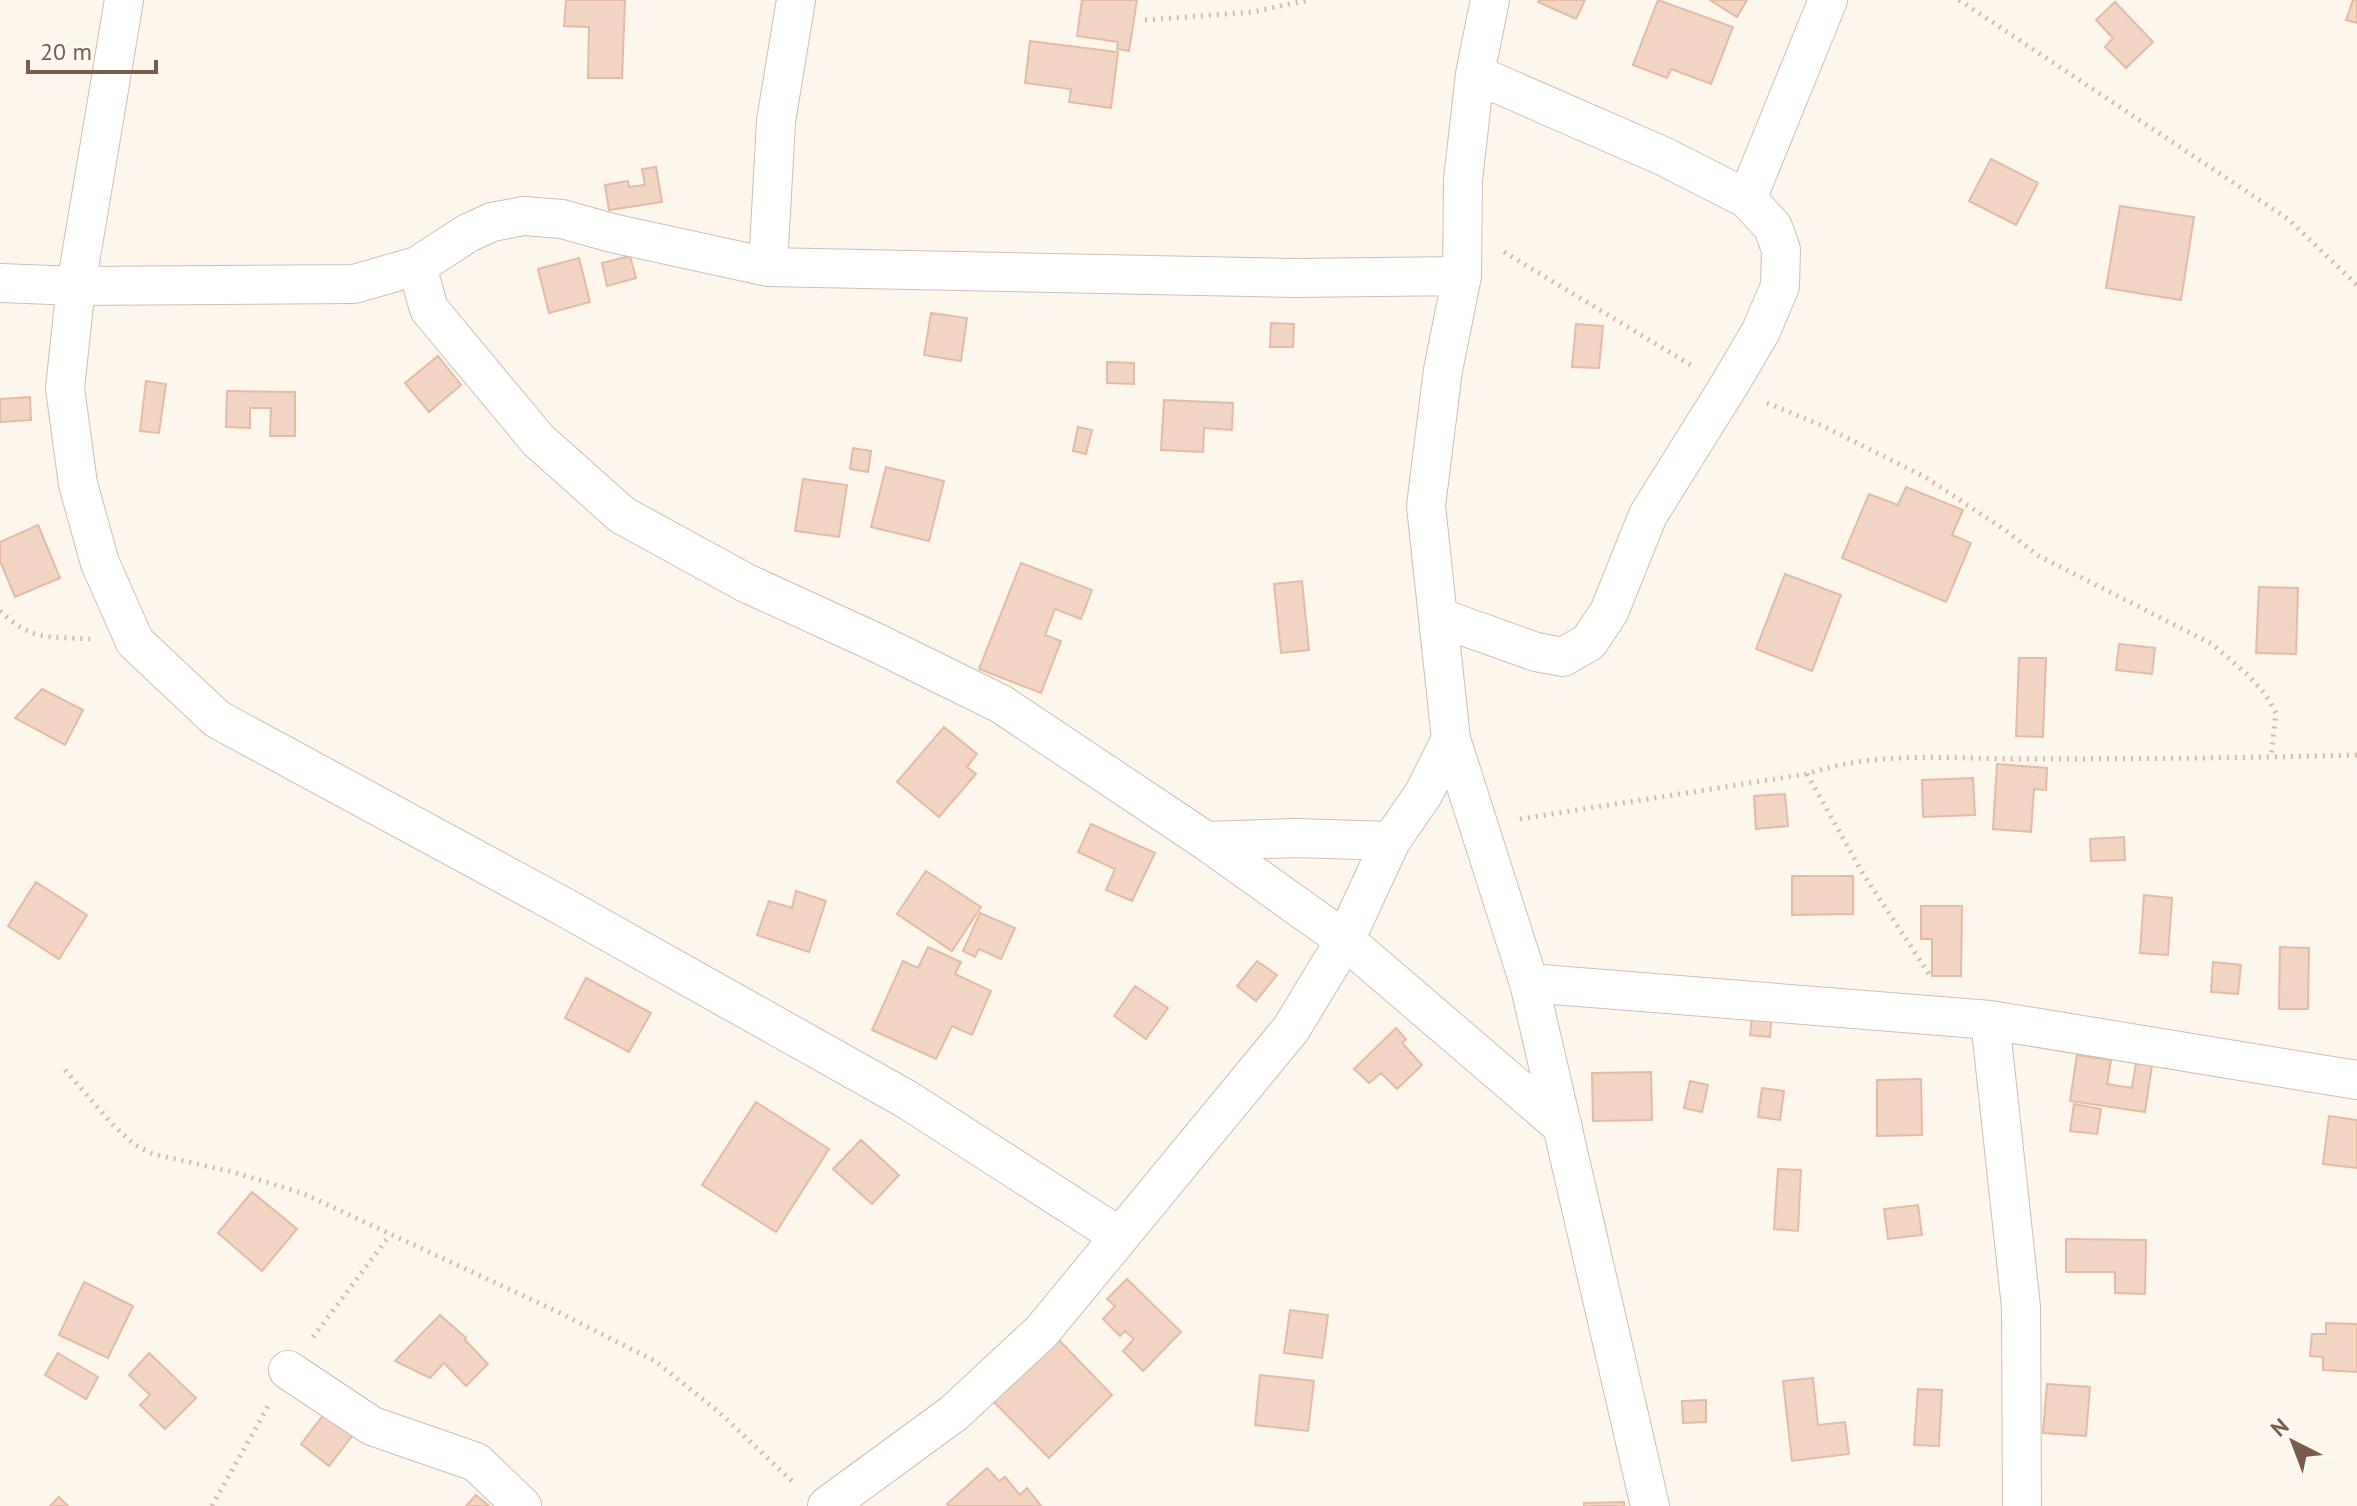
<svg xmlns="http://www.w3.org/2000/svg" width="2357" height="1506" font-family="'PT Sans',sans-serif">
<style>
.building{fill:#f3d5c3;stroke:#e6bba3;stroke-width:2}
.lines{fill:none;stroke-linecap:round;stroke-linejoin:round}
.street-casing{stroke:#d1beb0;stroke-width:40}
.path{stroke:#d9b8a5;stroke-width:5;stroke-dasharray:2 6;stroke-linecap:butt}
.street{stroke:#fff;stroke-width:38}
</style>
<rect width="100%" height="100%" fill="#fdf6ec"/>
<path class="building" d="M566,0h59l-3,78h-34l1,-51 -25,-1z
M1082,0h55l-8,51 -12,-2 1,-7 -41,-6z
M1539,0h46l-9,19 -38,-17z
M1658,0l75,27 -22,57 -40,-15 -4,9 -34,-13z
M1710,0h37l-10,17z
M2353,0h4v23l-11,-3z
M2115,2l38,40 -27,26 -21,-21 8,-9 -17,-18z
M1030,41l88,11 -7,56 -42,-6 2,-13 -46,-6z
M1991,159l47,24 -22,42 -47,-24z
M656,167l6,35 -53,8 -4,-25 23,-4 1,6 16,-2 -3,-16z
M2120,206l74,11 -13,83 -75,-12z
M630,256l6,22 -29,8 -5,-23z
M579,258l11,44 -41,11 -11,-44z
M931,313l36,5 -6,43 -37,-6z
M1271,323l23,1 -1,23h-23z
M1576,324l27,2 -4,42 -27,-1z
M438,356l23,29 -32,27 -24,-29z
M1107,362l27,1v21l-27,-1z
M146,381l20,3 -7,49 -19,-2z
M227,391l68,1v44h-25l1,-28h-21v20l-24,-1z
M30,397l1,23 -31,2v-23z
M1164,400l69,3 -1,27 -28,-2 -1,24 -42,-2z
M1078,427l14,3 -6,24 -13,-3z
M853,448l18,3 -3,21 -18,-3z
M886,467l58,14 -15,60 -58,-14z
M803,479l44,6 -8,52 -44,-6z
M1906,487l57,23 -11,25 19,8 -25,59 -104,-44 27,-64 29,11z
M38,525l22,53 -45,19 -15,-36v-19z
M1021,563l71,27 -11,29 -26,-10 -10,26 16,6 -20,52 -62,-24z
M1785,574l56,21 -29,76 -56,-22z
M1302,581l7,69 -28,3 -7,-69z
M2259,587l39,1 -2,66 -40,-1z
M2119,644l36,4 -3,26 -36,-4z
M2019,658h27l-3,79 -27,-1z
M42,689l41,21 -18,35 -50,-27z
M944,727l33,27 -10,13 9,7 -37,43 -42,-35z
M1997,764l50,4 -1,22 -12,-1 -3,43 -38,-3z
M1973,778l2,37 -52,2 -1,-37z
M1785,794l3,32 -32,3 -2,-33z
M1091,824l64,29 -23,48 -26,-11 9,-21 -37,-17z
M2124,837l1,23 -34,1 -1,-22z
M926,871l55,36 -29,44 -55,-37z
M1792,876h61v38l-61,1z
M36,882l51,33 -28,44 -51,-33z
M796,891l30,10 -17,51 -52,-17 12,-34 23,7z
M2144,895l28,3 -4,57 -28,-2z
M1921,906h41l-1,70h-29v-37h-11z
M980,913l35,15 -14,31 -22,-10 -4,8 -12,-6z
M928,947l33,15 -6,12 36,17 -19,44 -20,-9 -16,33 -64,-29 31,-69 15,7z
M2280,947l29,1 -1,61h-29z
M1257,961l20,14 -21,26 -19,-15z
M2213,962l28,3 -3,29 -27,-2z
M586,978l65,35 -22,39 -64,-34z
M1135,986l33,22 -22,31 -32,-23z
M1753,1009l19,2 -2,26 -20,-2z
M1396,1028l10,11 -4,4 20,22 -25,24 -16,-16 -12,10 -15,-14z
M2077,1055l34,5 -4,24 25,4 4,-25 16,2 -7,47 -75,-11z
M1651,1072l1,48 -59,1 -1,-48z
M1921,1079l1,56 -45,1v-56z
M1690,1081l18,4 -6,27 -18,-4z
M1762,1088l22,3 -4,29 -22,-3z
M756,1102l73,47 -53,83 -74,-47z
M2074,1104l27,5 -4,25 -27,-3z
M2329,1116l28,4v48l-34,-4z
M861,1140l38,35 -27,29 -39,-35z
M1778,1169l23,1 -3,61 -24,-2z
M252,1192l45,37 -35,42 -44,-38z
M1918,1205l4,30 -34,4 -4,-30z
M2066,1239l80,1 -1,54 -30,-1v-21h-49z
M1127,1279l54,53 -38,39 -20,-20 11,-12 -9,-8 -5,5 -17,-17 12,-13 -8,-7z
M84,1282l49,24 -25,52 -49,-23z
M1290,1310l38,5 -6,43 -38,-5z
M440,1315l26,23 -1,2 23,24 -22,22 -22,-23 -14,15 -35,-17z
M2326,1323l31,1v48l-34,-2v-13l-13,-1 2,-22h14z
M1054,1335l58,60 -63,63 -59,-60z
M58,1353l40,24 -12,22 -41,-24z
M149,1353l47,45 -31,31 -25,-24 10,-10 -21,-20z
M1260,1375l54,6 -6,50 -53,-6z
M1813,1378l5,47 27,-3 4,32 -57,7 -9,-80z
M2047,1384l43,3 -4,49 -43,-3z
M1918,1389l24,1 -3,56 -25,-1z
M1706,1400v22l-23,1 -1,-22z
M331,1405l28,22 -30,39 -28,-22z
M987,1468l12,13 6,-4 15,18 7,-7 14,18h-92l-2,-2z
M476,1495l13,11h-23z
M59,1497l9,9h-18z
M1624,1502v4h-40v-3z"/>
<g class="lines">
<defs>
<path id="street" d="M124,0l-48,286 -11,102 13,96 22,79 35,79 82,77 347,188 342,192 213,137
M1490,0l-15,74 -12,106 -1,96 -19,94 -17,136 25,233 78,244 121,523
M1747,199l81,-199
M417,266l51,-33 24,-11 32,-6 38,3 50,14 156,34 527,11 167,-2
M768,267l8,-146 20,-121
M0,283l76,3 278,-2 63,-18 12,43 109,131 84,75 124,68 129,59 126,62 205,137 139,99 218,187
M1438,617l98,35 27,5 26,-15 20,-30 39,-97 80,-128 33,-56 19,-45 1,-36 -8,-23 -26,-28 -82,-42 -190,-83
M1206,841l90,-3 95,3
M1529,983l461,37 367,60
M1990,1020l31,287 1,199
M288,1370l84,56 104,36 46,44
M827,1506l127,-93 88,-82 249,-302 54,-89 46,-99 33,-48 27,-54"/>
</defs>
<use href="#street" class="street-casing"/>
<path class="path" d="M1959,0l329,219 69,66
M1145,20l108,-8 55,-12
M1504,252l190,115
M1767,403l56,23 102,51 80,53 34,26 173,88 36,31 17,19 11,19 -5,44
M0,611c33,31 48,25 90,28
M1807,774l55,98 67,102
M1520,819l287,-45c72,-24 142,-15 216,-15 112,0 223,-1 334,-4
M65,1070l49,56 21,19 18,9 80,18 69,21 252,117 101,51 65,52 74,70
M313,1337l77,-102
M212,1506l56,-100"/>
<use href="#street" class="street"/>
</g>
<g transform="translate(2293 1442) rotate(318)" stroke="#fffaf3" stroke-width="6" paint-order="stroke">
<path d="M0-6L14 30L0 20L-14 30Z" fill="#7a5c4d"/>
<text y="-12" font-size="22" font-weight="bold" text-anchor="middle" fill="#7a5c4d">N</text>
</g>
<path d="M28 60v12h128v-12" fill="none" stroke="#7a5c4d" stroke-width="4"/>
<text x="40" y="60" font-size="24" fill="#7a5c4d" stroke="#fffaf3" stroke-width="6" paint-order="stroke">20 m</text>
</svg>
